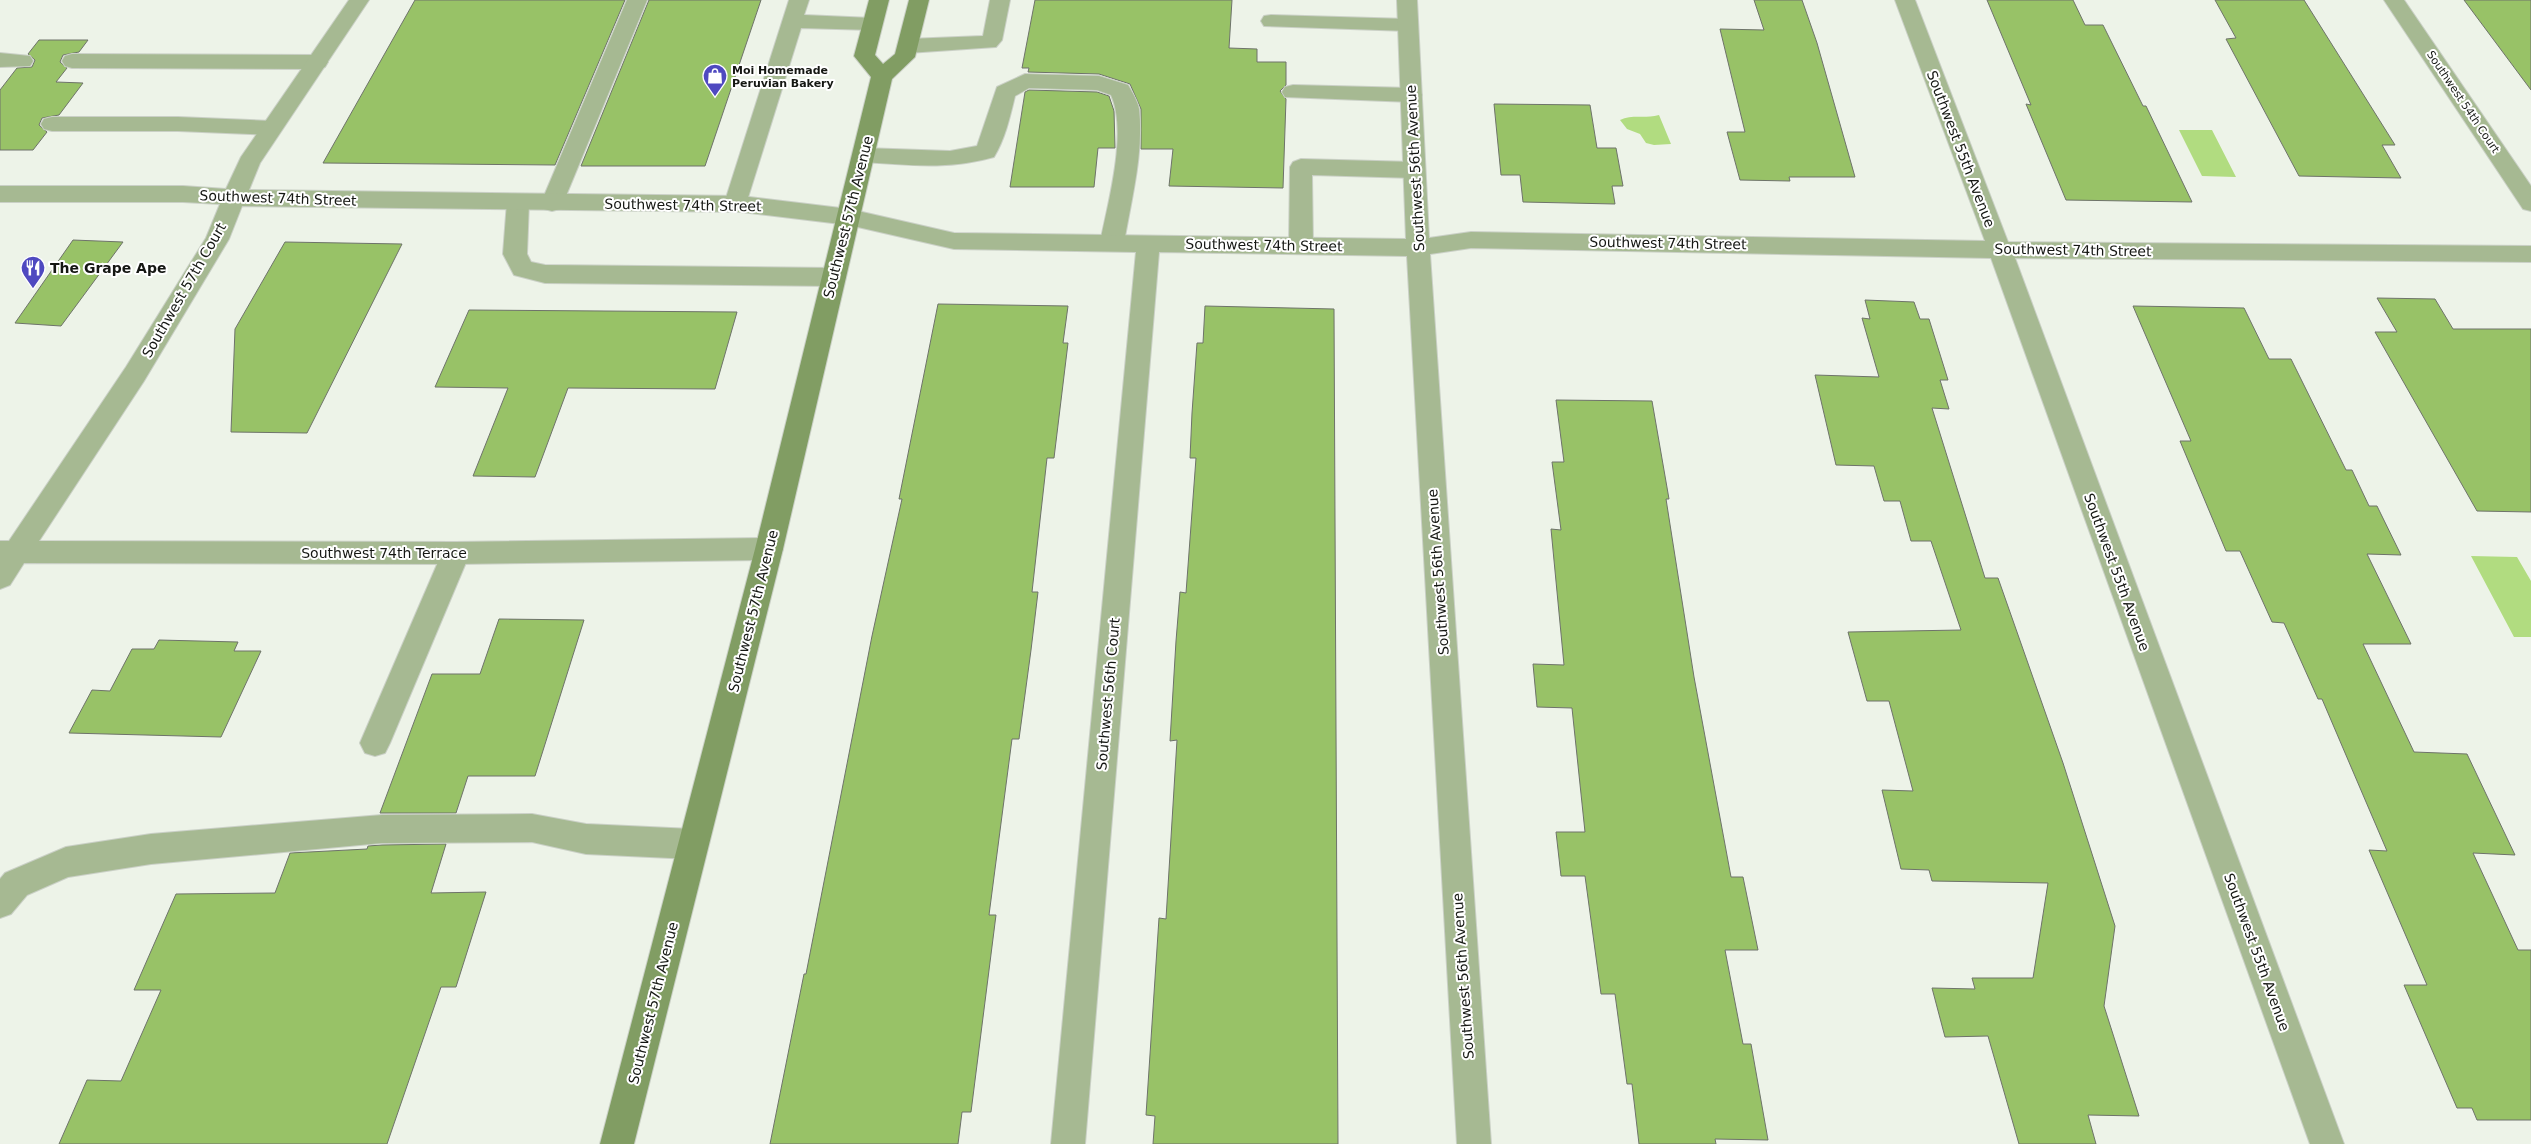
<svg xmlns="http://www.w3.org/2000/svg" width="2531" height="1144" font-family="'DejaVu Sans',sans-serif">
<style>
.water{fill:#b1dc80}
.building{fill:#98c267;stroke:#6e736a}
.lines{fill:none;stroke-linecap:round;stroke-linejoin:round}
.lane-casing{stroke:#cad0c6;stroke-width:2}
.street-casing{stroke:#cad0c6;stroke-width:2}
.secondary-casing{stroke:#cad0c6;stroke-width:2}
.lane{fill:#a6b992;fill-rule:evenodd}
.street{fill:#a6b992;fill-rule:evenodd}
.secondary{fill:#819d63;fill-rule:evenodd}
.labels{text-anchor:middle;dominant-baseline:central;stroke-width:4;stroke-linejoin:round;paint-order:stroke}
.far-poi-label{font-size:11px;font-weight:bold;fill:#151713;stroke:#fff;text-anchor:start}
.far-street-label{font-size:11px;fill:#151713;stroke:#fff}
.street-label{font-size:14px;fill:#151713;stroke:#fff}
.poi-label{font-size:14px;font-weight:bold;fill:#151713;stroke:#fff;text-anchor:start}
</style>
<rect width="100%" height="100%" fill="#edf3e8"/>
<path class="water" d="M1659,115l12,29 -17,1 -8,-2 -6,-9 -13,-5 -7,-9c12,-6 24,-1 39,-5z
M2179,130h33l24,47 -34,-1z
M2471,556l46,1 14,24v56h-17z"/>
<path class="building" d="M415,0h210l-70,165 -232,-2z
M649,0h112l-56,166h-124z
M1035,0h197l-3,48 28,1v13h29v23l-6,6 6,8 -3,89 -114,-2 4,-37h-32v-40l-11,-25 -31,-10 -71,-2 1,-4h-7z
M1754,0h48l15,43 38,134h-66l1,4 -50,-1 -13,-48h18l-25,-103 44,1z
M1987,0h86l12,25h18l40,81h3l46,96 -126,-2 -40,-96 5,1z
M2215,0h89l91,145h-13l19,33 -102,-2 -73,-137 10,-1z
M2464,0h67v90z
M39,40h49l-9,12 -16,3 -3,7 7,6 -11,14 27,1 -24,32 -17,3 -3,7 8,7 -14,18h-33v-60l17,-22 15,-1 3,-7 -7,-6z
M1029,90l68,2 12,4 5,15 1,37h-17l-4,39h-84l15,-95z
M1494,104l96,1 7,43h19l7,38h-11l3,18 -92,-2 -3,-27h-19z
M73,240l50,2 -62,84 -46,-3z
M285,242l117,2 -95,189 -76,-1 4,-103z
M2377,298l58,1 18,30h78v183l-54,-1 -102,-179h22z
M1865,300l49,2 6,17h9l19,61h-8l9,29 -17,-1 53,170h13l65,185 52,163 -11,80 35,110 -51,-1 8,29h-77l-31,-108 -43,1 -13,-49 43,1 -3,-11h61l15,-95 -116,-2 -3,-11 -28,-1 -19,-79 31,1 -24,-90h-22l-19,-69 113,-2 -30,-89h-20l-11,-40h-16l-10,-35 -38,-1 -21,-90 64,2 -17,-59 8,1z
M938,304l130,2 -5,37h5l-14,115h-7l-15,134h6l-7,58 -12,89h-7l-23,176h7l-25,197h-9l-4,32h-188l34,-170h2l66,-338 30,-137h-3z
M1205,306l129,3 4,835h-185l2,-28 -9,-1 13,-197 7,1 11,-179 -7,1 6,-100 4,-49 6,1 10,-135h-6l2,-45 5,-70h6z
M2133,306l111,2 25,51h22l55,111h6l17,36h8l24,49 -34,-1 44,90h-48l51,108 53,2 48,101 -42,-2 45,97h13v170h-54l-5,-12h-15l-53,-123h23l-58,-135 18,1 -65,-152h-4l-34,-76 -12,-1 -32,-71h-14l-46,-110h11z
M469,310l268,2 -22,77 -147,-1 -33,89 -62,-1 35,-88 -73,-1z
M1556,400l96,1 17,98h-3l28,178 37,200h12l15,73h-33l18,94h8l17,96 -53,-1 1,5h-77l-7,-60h-5l-12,-90h-14l-16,-118h-24l-5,-44h29l-13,-124 -35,-1 -4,-43 31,1 -13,-136 10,1 -9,-68h12z
M499,619l85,1 -49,156h-67l-12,37h-76l52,-139h48z
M159,640l79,2 -4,9h27l-40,86 -152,-4 23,-43 18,1 22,-42h22z
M446,844l-15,49 55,-1 -30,95h-15l-54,157h-328l28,-64 34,1 40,-91h-27l42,-96 99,-1 15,-40 77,-4 1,-3 14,-1z"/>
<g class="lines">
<defs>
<path id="lane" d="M627,0h20l-84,203 -3,6 -8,2 -8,-2 -3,-6z
M789,0h20l-5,15 68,3 7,1 3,5 -3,5 -7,1 -71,-2 -55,176 -3,6 -8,2 -8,-2 -3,-6z
M990,0h20l-8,40 -6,7 -88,6 -7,-2 -3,-5 3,-5 7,-2 75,-3z
M1271,15l137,4 7,1 3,5 -3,5 -7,1 -144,-5 -3,-5 3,-5z
M0,53l30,3 3,5 -3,5 -30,1z
M72,54l246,1 7,2 3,5 -3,5 -7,2 -246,-1 -7,-2 -3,-5 3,-5z
M1025,74l74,2 29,9c4,7 10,17 11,24 5,44 -8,91 -15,134l-4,6 -8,2 -8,-2 -4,-6c8,-40 28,-111 11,-148l-14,-5 -68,-2 -14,8c-5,21 -10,43 -21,61 -45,13 -85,8 -130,5l-8,-2 -3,-5 3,-5 8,-2 86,3 27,-5 20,-59z
M1293,85l118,3 8,2 3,5 -3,5 -8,2 -126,-5 -3,-5 3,-5z
M52,117h126l93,4 8,2 3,5 -3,5 -8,2 -93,-4h-126l-8,-2 -3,-5 3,-5z
M1301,159l113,3 8,3 3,5 -3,5 -8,3 -102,-3 1,71 -4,6 -8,2 -8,-2 -4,-6 1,-79 3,-5z
M518,194l8,2 3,6 -2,52 4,8 14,3 289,3 8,3 4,6 -4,6 -8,3 -289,-3 -31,-8 -11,-21 4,-52 3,-6z
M456,542l10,3 4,8 -80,190 -5,10 -10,3 -10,-3 -5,-10 82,-190 4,-8z
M532,814l54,10 106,5 11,5 4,10 -4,10 -11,5 -106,-5 -54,-12 -150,1 -231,21 -83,13 -41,18 -16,19 -11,4v-39l5,-6 61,-26 85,-13 231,-19z"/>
<path id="street" d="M349,0h20l-109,163 -11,27 492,6 108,13 105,24 452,6 -9,-239h20l12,238 42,-6 514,9 -90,-241h20l93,242 523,4v16l-516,-4 329,886h-34l-319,-886 -520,-10 -41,6 61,890h-34l-50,-888 -248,-4 -74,892h-34l85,-892 -182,-3 -105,-24 -108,-13 -499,-6 -13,33 -85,142 -105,160 417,1 313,-4 10,3 4,8 -4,8 -10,3 -313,4 -432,-1 -14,22 -10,4v-48h9l117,-174 80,-129 14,-34 -37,-2h-183v-16h183l43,3 15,-32z
M2384,0h20l127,186v25l-8,-2z"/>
<path id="secondary" d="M869,0h20l-14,55 8,9 12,-10 14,-54h20l-14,57 -23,22 -109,470 -149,595h-34l155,-595 116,-472 -17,-21z"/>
</defs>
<use href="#lane" class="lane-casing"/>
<use href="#street" class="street-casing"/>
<use href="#secondary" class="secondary-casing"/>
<use href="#lane" class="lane"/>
<use href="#street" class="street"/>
<use href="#secondary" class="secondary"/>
</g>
<defs>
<symbol id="shop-pin" viewBox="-11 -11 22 30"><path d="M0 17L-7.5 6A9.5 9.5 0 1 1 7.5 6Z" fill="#4f49c0" stroke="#fff"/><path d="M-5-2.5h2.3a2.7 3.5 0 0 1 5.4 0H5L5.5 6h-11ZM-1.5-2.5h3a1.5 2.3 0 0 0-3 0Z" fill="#fff"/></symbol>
<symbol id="restaurant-pin" viewBox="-11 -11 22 30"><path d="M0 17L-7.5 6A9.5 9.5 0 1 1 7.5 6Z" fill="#4f49c0" stroke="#fff"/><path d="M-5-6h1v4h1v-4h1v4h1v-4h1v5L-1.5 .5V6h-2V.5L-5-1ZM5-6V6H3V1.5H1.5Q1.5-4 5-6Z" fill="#fff"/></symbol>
</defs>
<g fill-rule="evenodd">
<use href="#shop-pin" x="701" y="62" width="28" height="38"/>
<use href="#restaurant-pin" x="19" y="254" width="28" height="38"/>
</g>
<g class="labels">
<g class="far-poi-label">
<text x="732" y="70">Moi Homemade<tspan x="732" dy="13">Peruvian Bakery</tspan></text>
</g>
<g class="far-street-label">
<text transform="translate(2463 102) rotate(56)">Southwest 54th Court</text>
</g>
<g class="street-label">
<text transform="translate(1961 149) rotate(69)">Southwest 55th Avenue</text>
<text transform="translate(1415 168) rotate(-93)">Southwest 56th Avenue</text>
<text transform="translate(278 198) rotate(2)">Southwest 74th Street</text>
<text transform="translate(683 205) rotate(1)">Southwest 74th Street</text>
<text transform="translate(848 217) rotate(-76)">Southwest 57th Avenue</text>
<text transform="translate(1668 243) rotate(1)">Southwest 74th Street</text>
<text transform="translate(1264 245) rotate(1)">Southwest 74th Street</text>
<text transform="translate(2073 250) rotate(1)">Southwest 74th Street</text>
<text transform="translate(184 290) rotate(-60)">Southwest 57th Court</text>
<text x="384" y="553">Southwest 74th Terrace</text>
<text transform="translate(1438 572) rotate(-94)">Southwest 56th Avenue</text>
<text transform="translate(2117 572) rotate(70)">Southwest 55th Avenue</text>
<text transform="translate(753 611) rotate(-76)">Southwest 57th Avenue</text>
<text transform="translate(1108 694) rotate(-85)">Southwest 56th Court</text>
<text transform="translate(2257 952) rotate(70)">Southwest 55th Avenue</text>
<text transform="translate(1463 976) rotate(-94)">Southwest 56th Avenue</text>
<text transform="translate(653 1003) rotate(-76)">Southwest 57th Avenue</text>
</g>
<g class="poi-label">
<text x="50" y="268">The Grape Ape</text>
</g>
</g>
</svg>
